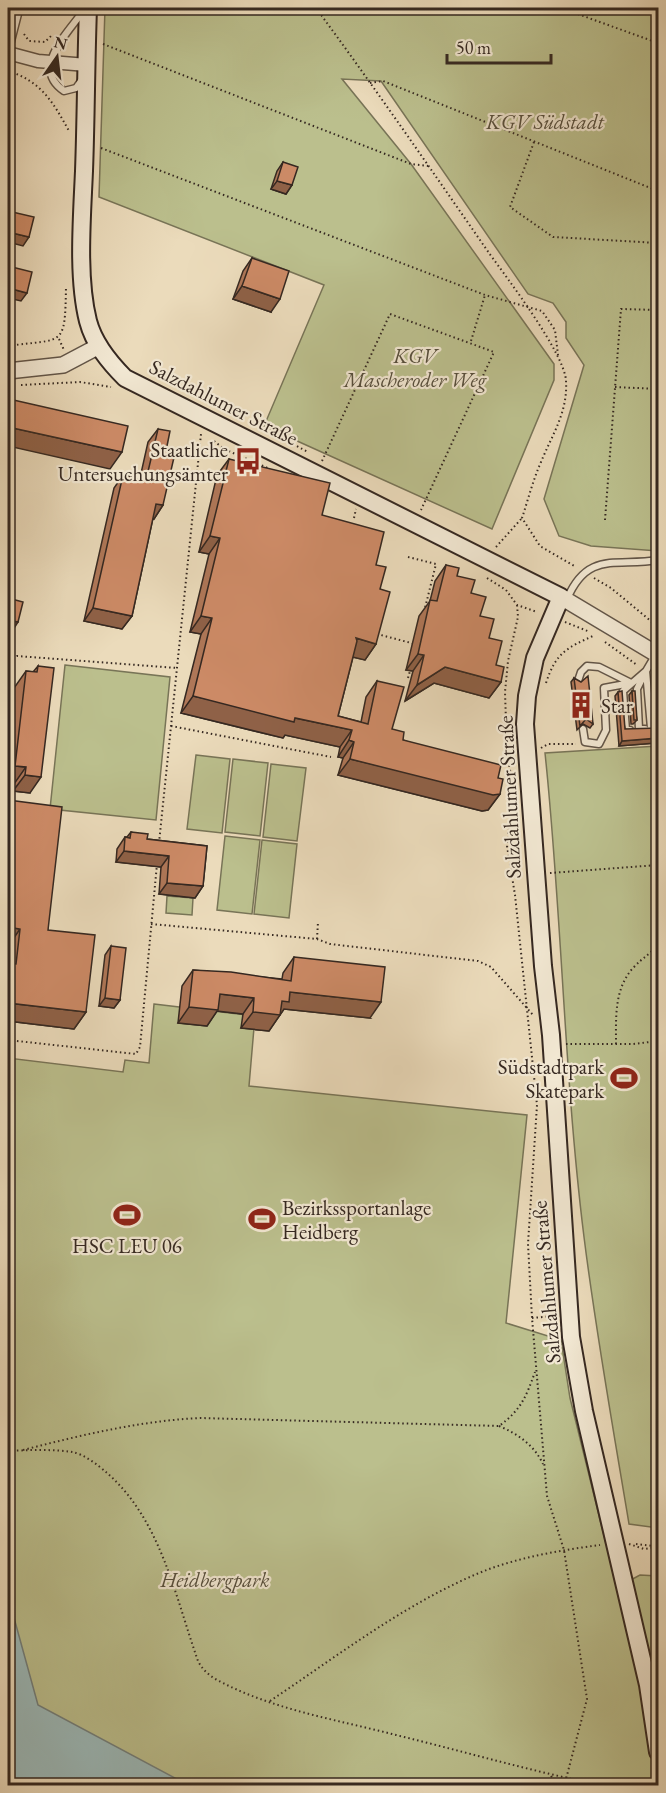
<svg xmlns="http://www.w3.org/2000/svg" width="666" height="1793" font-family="'EB Garamond',serif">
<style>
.green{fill:#bbbf8d;stroke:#787457;stroke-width:1.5}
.water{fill:#9bb9b9;stroke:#727f7c;stroke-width:1.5}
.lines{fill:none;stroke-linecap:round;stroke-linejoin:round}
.service-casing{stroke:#625548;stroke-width:9}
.minor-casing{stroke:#625548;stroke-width:15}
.tertiary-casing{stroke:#625548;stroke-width:18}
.secondary-casing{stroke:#352821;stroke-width:20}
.path{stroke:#352821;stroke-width:2;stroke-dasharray:1.5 3;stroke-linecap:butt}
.service{stroke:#f2e8d3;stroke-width:6}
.minor{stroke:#f2e8d3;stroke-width:12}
.tertiary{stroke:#f2e8d3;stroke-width:15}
.secondary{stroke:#f2e8d3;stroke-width:16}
.wall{fill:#af7758;stroke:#352821;stroke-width:1.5}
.shaded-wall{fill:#8f6147;stroke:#352821;stroke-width:1.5}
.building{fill:#cc8a66;stroke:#352821;stroke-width:1.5}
.labels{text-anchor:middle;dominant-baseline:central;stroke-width:4.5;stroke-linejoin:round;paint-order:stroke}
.park-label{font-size:21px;font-style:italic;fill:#564e3c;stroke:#f2e8d3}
.street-label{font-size:21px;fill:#352821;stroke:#f2e8d3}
.poi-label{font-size:21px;fill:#352821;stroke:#f2e8d3;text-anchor:end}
</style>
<rect width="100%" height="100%" fill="#ebdbbb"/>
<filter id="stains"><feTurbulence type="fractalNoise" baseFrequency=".00333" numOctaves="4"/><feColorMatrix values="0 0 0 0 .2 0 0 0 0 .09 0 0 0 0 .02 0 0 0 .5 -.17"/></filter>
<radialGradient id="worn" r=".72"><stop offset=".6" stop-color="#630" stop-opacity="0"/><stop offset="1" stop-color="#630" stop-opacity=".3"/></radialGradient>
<path class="green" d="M105,8h553v543l-67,-5 -32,-10 -15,-37 40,-134 -18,-27v-16l-13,-19 -25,-9 -147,-213 -39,-2 69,85 143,200v16l-62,149 -228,-103 60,-141 -225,-88z
M65,665l105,12 -14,143 -106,-11z
M658,746v782l-29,-4c-16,-96 -33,-191 -45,-287 -20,-160 -22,-323 -39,-484z
M196,755l34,4 -8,74 -35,-4z
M233,759l35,4 -8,73 -35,-4z
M271,764l35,4 -9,73 -34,-4z
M225,836l35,4 -8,74 -35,-4z
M262,840l35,4 -8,74 -35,-4z
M167,896l26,2 -1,17 -26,-2z
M154,1004l101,12 -6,70 278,29 -21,208 55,17 9,58 36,146 10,-1 9,40 15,-8 18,1v209l-650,1v-728l115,14 2,-12 24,3z"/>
<path class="water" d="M8,1596l30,109 150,80h-180z"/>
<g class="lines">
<defs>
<path id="service" d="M8,53l10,-39
M81,81l-5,7 -12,3c-34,-23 4,-58 20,-81
M567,599c21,-49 50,-32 91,-39
M656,654l-10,17 5,57 7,-1
M578,681l3,-9 6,-6 12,1 32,16 -27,5 2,42 -7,14 -14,-2 -2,-13
M630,730h-4l-3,-39 23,-20 -9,18 2,40h6"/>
<path id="minor" d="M8,53l30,8 49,4"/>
<path id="tertiary" d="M8,371l55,-6 36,-19
M561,597l97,58"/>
<path id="secondary" d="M88,8c-2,54 -2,109 -4,163 -2,47 -7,106 4,150 6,23 21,41 37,57l436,219 -26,61 -8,38 -2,28 18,242 8,69 20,302 13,74 64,274 10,67"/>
</defs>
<use href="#service" class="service-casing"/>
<use href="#minor" class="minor-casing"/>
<use href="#tertiary" class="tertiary-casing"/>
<use href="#secondary" class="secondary-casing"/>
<path class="path" d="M316,8c59,80 116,163 173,245 18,25 76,101 77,128 2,31 -14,54 -25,81 -8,18 -13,38 -19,56l18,28 36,21
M561,8l97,35
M24,34l5,7 16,1 6,-6
M103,44l308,120 17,2
M8,71c33,10 45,31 61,60
M370,83l13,-2 275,110
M534,142l-24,65 43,30 105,6
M101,148l384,147 57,16 13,19 3,25
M59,339l5,11
M471,341l14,-46
M8,346c56,-8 57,3 58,-60
M21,385l59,-3 31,5
M615,387l43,2
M214,441l10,8 46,20
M289,442l19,10
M322,461l68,-147 104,38 -73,158
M354,518l2,-9
M605,520l16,-211 37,1
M496,547l26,-29
M408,557l28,7 -11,44
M487,578l19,12 11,15 20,7
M594,578l17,10 47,39
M517,605l1,12 -10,44 -3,31 2,59 6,38 -6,57 8,49 22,210 -9,139 4,74 15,178 17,54 23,149 -21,80
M565,622l25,10
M377,634l38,10
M605,642l32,23
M8,659l9,-3 160,12
M408,678l2,-7
M546,683c10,-31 21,-35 49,-48
M171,726l160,31
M541,748l7,-4h28
M159,843l42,-409
M550,873l108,-8
M151,924l166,15 13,5 148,17 13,6 42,48
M317,939l1,-17
M8,1040l128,14 4,-7 17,-183
M566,1044h67l25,-3
M616,1044c0,-27 -2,-56 18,-77 9,-10 15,-11 24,-23
M532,1318l22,-2
M499,1426c19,8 35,19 44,38
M23,1450c59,-15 116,-29 177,-32l299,8c22,-16 27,-29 36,-54
M8,1451c20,-1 44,-2 64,1 12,2 26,13 35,21 54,47 68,123 91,188 5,10 13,16 23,21 54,28 117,38 175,53 70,17 138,37 209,51
M629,1544l15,5 14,-2
M636,1544l18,2
M270,1701c69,-46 137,-99 214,-130 36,-14 78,-21 116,-26
M551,1776l7,10"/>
<use href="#service" class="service"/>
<use href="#minor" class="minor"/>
<use href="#tertiary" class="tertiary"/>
<use href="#secondary" class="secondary"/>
</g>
<path class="wall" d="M283,162l9,23 -6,9 -15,-5 6,-18z
M252,258l19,54 -38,-13 10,-28z
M158,429l8,22 -3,54 -9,14 -1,-1 -21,98 -10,13 -38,-8 30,-133 9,-13 17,3 8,-36z
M229,459l93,56 54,50 4,24 -4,55 -11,16 -12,-3 -15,59 23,6 5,-25 11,-16 15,48 11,11 95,38 2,16 -12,16 -6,1 -144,-36 5,-17 -5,-1 2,-10 -55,-12 -2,3 -102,-25 20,-79 -11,-2 19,-78 -10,-2 18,-77z
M446,565l11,11 14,17 18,45 12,44 -12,16 -55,-15 -29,18 8,-30 -7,-1 13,-54 11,-15 5,-20z
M38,666l-8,127 -17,-2 1,-7 -6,-1v-37l6,-58 12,-17 7,1z
M574,678l19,46 -3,4 -7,-4 -6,6 -6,-48z
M656,689h2v34l-2,-1 -3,-29z
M632,691l5,29 -4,4h-2l-2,-29z
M618,692l7,37 31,14 -37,3 -4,-50z
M8,800l40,130 38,82 -12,17 -66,-8v-64l1,-12z
M131,832l16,7 60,7 -4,40 -8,12 -36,-4 2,-27 -45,-5 1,-13 8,-12h2z
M111,946l9,54 -6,8 -15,-2 6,-51z
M294,957l76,61 -86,-9 -15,22 -28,-3 2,-14 -26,-3 -10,15 -29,-3 4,-37 11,-16 89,9 1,-6z"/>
<path class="shaded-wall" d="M277,181l15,4 -6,9 -15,-5z
M8,232l21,5 -6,9 -15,-4z
M242,286l38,13 -9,13 -38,-13z
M8,288l19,5 -6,8 -13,-3z
M8,427l114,25 -12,17 -102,-23z
M156,504l7,1 -9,14 -7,-2z
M210,536l10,2 -11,16 -10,-2z
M93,608l39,8 -10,13 -38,-8z
M201,616l11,2 -11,16 -11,-2z
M8,620l10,2 -9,14 -1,-1z
M356,638l20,6 -11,16 -21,-5z
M418,654l6,1 -11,16 -7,-1z
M445,667l56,15 -12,16 -55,-15 -29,18 12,-16z
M193,696l102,22 57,12 -12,17 -55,-12 -2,3 -102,-25z
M658,738l-2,5 -37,3 3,-5z
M349,740l5,2 -11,16 -5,-1z
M350,759l150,35 -12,16 -6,1 -144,-36z
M15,766l11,1 -12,17 -6,-1v-7z
M25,775l16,2 -11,16 -17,-2z
M124,851l45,5 -8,11 -45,-5z
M167,883l36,3 -8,12 -36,-4z
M8,927l12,2 -11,16h-1z
M290,992l91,10 -11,16 -86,-9 -15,22 -28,-3 12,-16z
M220,994l34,4 -11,16 -26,-3 -10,15 -29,-3 11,-16z
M105,998l15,2 -6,8 -15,-2z
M8,1003l78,9 -12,17 -66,-8z"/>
<path class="building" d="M283,162l15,5 -6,18 -15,-4z
M8,211l26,6 -5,20 -21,-5z
M252,258l37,13 -9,28 -38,-13z
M8,266l24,6 -5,21 -19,-5z
M9,399l119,27 -6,26 -114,-25v-23z
M158,429l12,2 -4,20 9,2 -12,52 -7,-1 -24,112 -39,-8 30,-133 23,5z
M229,459l101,24 -8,32 62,17 -8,33 10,2 -6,22 10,3 -14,52 -20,-6 1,3 -19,75 30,8 9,-43 27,6 -12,42 12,3 -1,8 98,25 -3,13 5,1 -3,15 -7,1 -143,-36 4,-17 -5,-2 3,-10 -57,-12 -1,4 -101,-26 19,-78 -11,-2 19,-78 -10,-2z
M446,565l13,3 -2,8 18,4 -4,13 15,4 -6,19 14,3 -5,19 13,3 -6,24 8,2 -3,15 -56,-15 -28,18 7,-30 -6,-1 12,-54 7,1z
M8,598l15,4 -5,20 -10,-2z
M38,666l16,2 -13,109 -16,-2 1,-8 -11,-1 11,-95 11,1z
M588,676l5,48 -7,-5 -6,7 -6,-48 7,4z
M656,689h2v26z
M622,691l3,38 33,-1v10l-36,3 -4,-49z
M632,691h3l2,29h-3z
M8,800l54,7 -14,123 47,5 -9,77 -78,-9v-40l8,1 4,-35 -12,-2z
M131,832l17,2 -1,5 60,7 -4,40 -36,-3 2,-27 -45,-5 1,-14 5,1z
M111,946l15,2 -6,52 -15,-2z
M294,957l91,10 -4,35 -91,-10 -1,10 -7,-1 -2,14 -27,-3 1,-14 -34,-4 -2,16 -29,-3 4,-37 38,2 60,9z"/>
<defs>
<symbol id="bus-bare" viewBox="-9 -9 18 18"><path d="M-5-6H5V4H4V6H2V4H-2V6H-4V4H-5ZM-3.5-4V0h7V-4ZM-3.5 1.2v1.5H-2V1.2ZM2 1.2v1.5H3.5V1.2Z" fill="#8f2418" stroke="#f2e8d3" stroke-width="2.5" paint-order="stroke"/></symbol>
<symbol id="building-bare" viewBox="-9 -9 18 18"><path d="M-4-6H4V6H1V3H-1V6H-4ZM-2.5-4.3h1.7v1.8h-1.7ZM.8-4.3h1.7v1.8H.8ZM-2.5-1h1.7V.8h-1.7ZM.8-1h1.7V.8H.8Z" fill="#8f2418" stroke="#f2e8d3" stroke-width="2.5" paint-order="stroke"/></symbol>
<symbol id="stadium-bare" viewBox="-9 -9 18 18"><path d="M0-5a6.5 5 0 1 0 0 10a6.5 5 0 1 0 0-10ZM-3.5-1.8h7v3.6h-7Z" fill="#8f2418" stroke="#f2e8d3" stroke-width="2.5" paint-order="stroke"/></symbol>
</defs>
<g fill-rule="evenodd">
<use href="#bus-bare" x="229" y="442" width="38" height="38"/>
<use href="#building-bare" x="562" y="686" width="38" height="38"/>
<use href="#stadium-bare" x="605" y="1059" width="38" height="38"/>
<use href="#stadium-bare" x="108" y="1196" width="38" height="38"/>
<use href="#stadium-bare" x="243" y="1200" width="38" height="38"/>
</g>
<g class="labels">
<g class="park-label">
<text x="545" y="121">KGV Südstadt</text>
<text x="415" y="355">KGV<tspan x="415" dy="24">Mascheroder Weg</tspan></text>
<text x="215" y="1579">Heidbergpark</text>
</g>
<g class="street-label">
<text transform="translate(224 402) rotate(27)">Salzdahlumer Straße</text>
<text transform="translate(509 797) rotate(-93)">Salzdahlumer Straße</text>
<text transform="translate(546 1282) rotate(-95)">Salzdahlumer Straße</text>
</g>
<g class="poi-label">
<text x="228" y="449">Staatliche<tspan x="228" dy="24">Untersuchungsämter</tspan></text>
<text x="601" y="705" text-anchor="start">Star</text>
<text x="604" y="1066">Südstadtpark<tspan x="604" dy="24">Skatepark</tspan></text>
<text x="282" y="1207" text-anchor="start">Bezirkssportanlage<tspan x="282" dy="24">Heidberg</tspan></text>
<text x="127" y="1245" text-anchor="middle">HSC LEU 06</text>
</g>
</g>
<rect width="666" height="1793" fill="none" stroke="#ebdbbb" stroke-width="30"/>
<rect x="9" y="9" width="648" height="1775" fill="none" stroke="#352821" stroke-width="3"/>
<rect x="15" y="15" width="636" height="1763" fill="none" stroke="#352821" stroke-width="1.5"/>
<g transform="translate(57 57) rotate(14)" stroke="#f2e8d3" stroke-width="4.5" paint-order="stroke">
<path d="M0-4.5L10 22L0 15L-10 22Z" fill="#352821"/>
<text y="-9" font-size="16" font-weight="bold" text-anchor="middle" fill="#352821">N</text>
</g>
<path d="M447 54v9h104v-9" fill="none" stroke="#352821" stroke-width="3"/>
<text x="456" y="54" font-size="18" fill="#352821" stroke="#f2e8d3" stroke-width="4.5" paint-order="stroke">50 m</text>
<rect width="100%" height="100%" filter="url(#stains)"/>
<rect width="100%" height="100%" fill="url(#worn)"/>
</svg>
